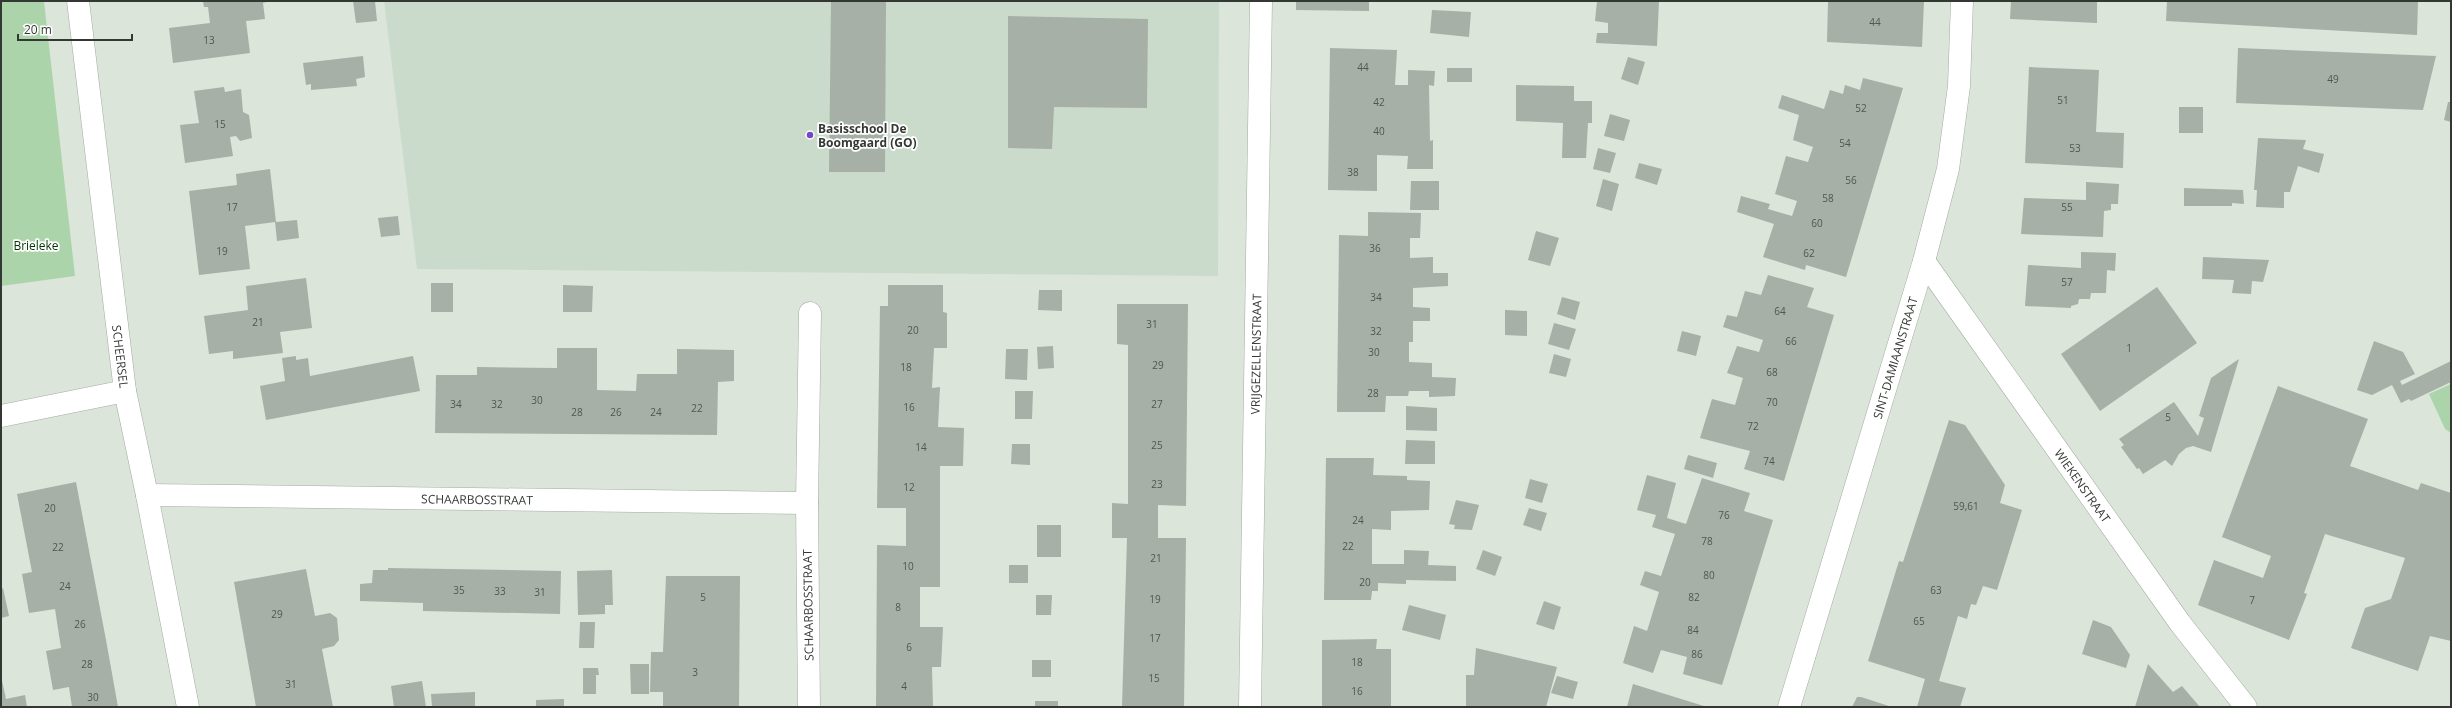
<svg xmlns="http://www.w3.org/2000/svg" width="2452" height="708" font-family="'Open Sans',sans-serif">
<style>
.built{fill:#cbdbcb}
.green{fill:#acd4ab}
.building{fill:#a6b0a6}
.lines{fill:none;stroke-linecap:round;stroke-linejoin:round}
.street-casing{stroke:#a2aca1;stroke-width:23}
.secondary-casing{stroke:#a2aca1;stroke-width:23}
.street{stroke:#fff;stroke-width:22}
.secondary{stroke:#fff;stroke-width:22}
.poi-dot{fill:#724bc4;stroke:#fff;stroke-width:1.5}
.labels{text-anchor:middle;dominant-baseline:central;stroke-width:3.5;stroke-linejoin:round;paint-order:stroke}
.number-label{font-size:10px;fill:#505650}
.poi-label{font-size:12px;font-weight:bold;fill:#343833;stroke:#fff;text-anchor:start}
.park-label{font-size:12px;fill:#003603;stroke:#fff}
.street-label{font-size:12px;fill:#343833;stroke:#fff}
</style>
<rect width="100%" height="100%" fill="#dbe5da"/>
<path class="built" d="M384,1h835l-1,275 -801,-7z"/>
<path class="green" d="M1,1h43l31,275 -74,10z
M2451,384v49l-6,-4 -16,-35z"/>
<path class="building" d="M203,1h67l-7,2 2,16 -19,2 4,32 -77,10 -4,-35 41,-5 -2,-16h-4z
M353,1h22l2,20 -21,2z
M831,1h55l-1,171h-56z
M1296,1h73v10l-73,-1z
M1597,1h62l-2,45 -61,-3 1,-10h11v-10l-13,-2z
M1828,1h96l-2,46 -95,-5z
M2011,1h86v22l-87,-4z
M2167,1l251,1 -1,33 -251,-14z
M1432,10l39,2 -2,25 -39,-4z
M1008,16l140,3 -1,89 -93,-1 -2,42 -44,-1z
M1330,48l67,2 -2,35h13v-15l27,1 -1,15 -5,-1 1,56 3,-1v29h-26l1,-13 -31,-1v36l-49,-1z
M2238,48l198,8 -13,54 -187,-7z
M363,56l2,21 -9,2 1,7 -46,4v-6l-5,1 -3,-22z
M1628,57l17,5 -7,23 -17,-6z
M2029,67l70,3 -3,62 28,1 -1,35 -98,-5z
M1447,68h25v14h-25z
M1863,78l40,10 -57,189 -40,-12 -1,5 -42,-13 11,-33 -37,-12 4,-16 29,8 -2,5 24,7 5,-15 -22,-7 11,-38 22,6 5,-15 -20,-7 6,-25 -21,-7 4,-13 42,14 6,-19 13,4 2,-9 15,5z
M1516,85l58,1v15h18v22h-4l-2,35h-24l1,-35 -47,-2z
M224,87l1,5 16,-3 2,23 6,3 3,23 -12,3 -4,-5 -6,1 3,19 -48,7 -5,-38 19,-2 -5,-32z
M2448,102h3v20l-7,-2z
M2179,107h24v26h-24z
M1610,114l20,6 -6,21 -20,-5z
M2258,138l48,2 -3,9 21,5 -5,19 -21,-7 -8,26h-6v16l-28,-1 1,-17h-3z
M1598,148l18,5 -6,20 -17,-4z
M1639,163l23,6 -5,16 -22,-7z
M270,169l6,53 21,-2 2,18 -22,3 -2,-19 -30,4 5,43 -51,6 -10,-84 48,-6 -1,-11z
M1603,179l16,5 -7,27 -16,-5z
M1411,181h28v29h-29z
M2086,182l33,2 -1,20h-7v6l-7,1 -1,26 -82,-3 3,-36 62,2z
M2184,188l59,2 1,14 -12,-1v3h-48z
M1368,212l53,1 -1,25h-10v20l23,-1v16h15v13l-35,2v19l17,1v13h-17v21h-4v20l23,1v14l24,1 -1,18 -26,1v-6h-20l-1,5h-22l-1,16h-48l2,-177 29,1z
M398,216l2,19 -19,2 -3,-19z
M1536,231l23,7 -9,28 -22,-6z
M2081,252l35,1 -1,18 -8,-1 -1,23h-15l-1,6h-11l-1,5 -7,2v2l-46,-2 3,-41 53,3z
M2203,257l66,3 -6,22 -11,-1 -1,13 -19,-1 2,-13 -32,-1z
M1768,275l46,13 -7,19 27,8 -50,166 -40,-12 6,-18 -50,-13 12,-39 23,6 8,-27 -16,-5 10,-27 22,6 4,-12 -40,-13 4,-12 10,2 8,-26 16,4z
M306,278l6,50 -32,4 3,21 -50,6v-8l-24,3 -5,-38 44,-6 -2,-24z
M431,283h22v29h-22z
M563,285l30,1 -1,26h-29z
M888,285h55v27l4,1v35h-13l-2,40 8,-1 -2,40 26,1 -1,38h-23v121h-20v40h23l-2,40h-9l1,40h-57l1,-162 29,1v-38h-29l3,-202h8z
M2157,287l40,56 -97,68 -39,-57z
M1039,290h23v21l-24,-1z
M1562,297l18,5 -5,18 -18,-6z
M1117,304h71l-2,202 -28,-1v33h28l-2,169h-62l5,-169h-15v-35l16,1v-159l-11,-1z
M1505,310l22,1v25l-22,-1z
M1554,323l22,6 -7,21 -21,-6z
M1682,331l19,5 -5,20 -19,-5z
M2374,341l29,11 12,22 -15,7 2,4 49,-24v21l-40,19 -2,-2 -8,4 -9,-18 -20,10 -15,-5z
M1053,346l1,22 -16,1 -1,-22z
M557,348h40v42l39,1 1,-17h40v-25l57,1v31l-16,1 -1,53 -282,-2 1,-58h41v-8l80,1z
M1006,349h22l-1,31 -22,-1z
M1554,354l17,5 -5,18 -17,-4z
M296,356v4l12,-2 2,18 103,-20 7,35 -154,29 -6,-34 25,-5 -3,-23z
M2239,359l-28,93 -18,-6 -7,2 -7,6 -7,12 -7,-6 -22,14 -4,-6 -2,1 -16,-22 3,-2 -5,-6 55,-37 24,34 6,-18 -5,-2 12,-38z
M2278,386l90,33 -18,47 68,24 3,-7 30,10v148l-21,-5 -12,35 -67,-23 14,-40 26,-9 14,-41 -80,-24 -21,59 3,1 -18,46 -91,-35 16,-45 49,18 8,-22 -49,-19z
M1015,391h18l-1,28h-17z
M1406,406l31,2v23l-31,-1z
M1949,420l16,5 40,60 -5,18 22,7 -25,80 -14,-4 -7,19 -5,-1 -4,15 -9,-3 -19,65 27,7 -6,19h-43l8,-28 -57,-18 31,-100 4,1z
M1406,440l29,1v23h-30z
M1012,444h18v21l-19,-1z
M1688,455l29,8 -4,15 -29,-9z
M1326,458h48l-1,17 34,1v4l23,1 -1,29 -38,1v19l-19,-1v35h32v-14l25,1 -1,14 28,1v15l-50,-1v4l-28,-1v8h-6l-1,9h-47z
M1647,475l29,8 -9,35 19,6 16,-46 48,15 -6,18 29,9 -51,165 -39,-11 4,-17 -26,-7 -8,23 -30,-10 11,-37 13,5 12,-39 -19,-7 5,-14 16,5 14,-42 -23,-7 4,-12 -19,-5z
M1530,479l18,5 -6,19 -17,-5z
M76,482l30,158 12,67h-46l-3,-20 -16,3 -7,-39 15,-3 -6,-39 -26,4 -7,-39 10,-2 -15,-78z
M1456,500l23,5 -7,25 -18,-1 1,-4 -6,-1z
M1529,508l18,5 -6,18 -18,-6z
M1037,525h24v32h-24z
M1483,550l19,7 -7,19 -19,-7z
M1009,565h19v18h-19z
M388,568l173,3 -1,43 -137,-3v-8l-63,-2v-17l12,-1 1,-13h15z
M306,569l9,47 15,-3 7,5 2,22 -5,6 -12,3 11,58h-77l-22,-125z
M612,570l1,35h-8v9l-27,1 -1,-44z
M666,576h74l-1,131h-76v-15h-13l1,-40h12z
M3,588l6,28 -8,2v-29z
M1036,595h16l-1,20h-15z
M1544,601l17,6 -7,23 -18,-6z
M1409,605l37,10 -6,25 -38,-10z
M2093,620l18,7 19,28 -4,13 -44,-14z
M580,622h15l-1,26h-15z
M1377,639l-1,10h15v58h-69v-67z
M1476,648l81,19 -11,40h-80v-32h8z
M1032,660h19v17h-19z
M630,664h19v30h-18z
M2148,664l25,28 9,-6 18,21h-65z
M583,668h15l1,7h-3v19h-13z
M1,676l5,23 19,-4 2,12h-26z
M1557,676l21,6 -5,17 -22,-6z
M422,681l4,26h-32l-3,-21z
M1633,684l74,23h-80z
M475,692v15h-43l-1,-13z
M1857,697h4l31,10h-40z
M564,699v8h-28v-7z
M1035,701h23v6h-23z"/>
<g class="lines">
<defs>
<g id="street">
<path id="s1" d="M78,1l47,390 22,104 41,212"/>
<path id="s2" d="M1924,261l256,362 66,84"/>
<path d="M1,416l124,-25"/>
<path id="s3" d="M147,495l660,8"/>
<path d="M809,707l-2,-204 3,-190"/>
<path id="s4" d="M1250,707l11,-706"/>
</g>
<g id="secondary">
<path id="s5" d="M1789,707l135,-446 24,-92 11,-83 3,-85"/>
</g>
</defs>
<use href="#street" class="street-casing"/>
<use href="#secondary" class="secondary-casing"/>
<use href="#street" class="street"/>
<use href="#secondary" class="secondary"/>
</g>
<circle class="poi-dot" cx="810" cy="135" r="4"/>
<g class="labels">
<g class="number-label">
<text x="1875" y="22">44</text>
<text x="209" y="40">13</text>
<text x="1363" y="67">44</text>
<text x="2333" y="79">49</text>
<text x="2063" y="100">51</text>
<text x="1379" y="102">42</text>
<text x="1861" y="108">52</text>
<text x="220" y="124">15</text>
<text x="1379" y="131">40</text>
<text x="1845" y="143">54</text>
<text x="2075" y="148">53</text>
<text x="1353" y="172">38</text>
<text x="1851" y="180">56</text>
<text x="1828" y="198">58</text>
<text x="232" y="207">17</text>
<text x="2067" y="207">55</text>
<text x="1817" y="223">60</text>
<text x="1375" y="248">36</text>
<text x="222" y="251">19</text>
<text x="1809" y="253">62</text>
<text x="2067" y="282">57</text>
<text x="1376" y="297">34</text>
<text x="1780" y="311">64</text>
<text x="258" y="322">21</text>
<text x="1152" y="324">31</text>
<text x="913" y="330">20</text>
<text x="1376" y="331">32</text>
<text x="1791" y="341">66</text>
<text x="2129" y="348">1</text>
<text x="1374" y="352">30</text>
<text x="1158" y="365">29</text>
<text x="906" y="367">18</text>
<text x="1772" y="372">68</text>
<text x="1373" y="393">28</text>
<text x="537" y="400">30</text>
<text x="1772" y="402">70</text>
<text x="456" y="404">34</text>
<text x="497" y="404">32</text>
<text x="1157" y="404">27</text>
<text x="909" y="407">16</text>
<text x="697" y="408">22</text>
<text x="577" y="412">28</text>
<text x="616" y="412">26</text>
<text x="656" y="412">24</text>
<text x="2168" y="417">5</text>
<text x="1753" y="426">72</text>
<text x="1157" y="445">25</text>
<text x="921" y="447">14</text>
<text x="1769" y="461">74</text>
<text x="1157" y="484">23</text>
<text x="909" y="487">12</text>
<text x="1966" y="506">59,61</text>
<text x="50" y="508">20</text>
<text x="1724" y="515">76</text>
<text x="1358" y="520">24</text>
<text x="1707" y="541">78</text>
<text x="1348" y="546">22</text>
<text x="58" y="547">22</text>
<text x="1156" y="558">21</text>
<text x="908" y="566">10</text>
<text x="1709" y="575">80</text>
<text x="1365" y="582">20</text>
<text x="65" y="586">24</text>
<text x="459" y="590">35</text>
<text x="1936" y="590">63</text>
<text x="500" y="591">33</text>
<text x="540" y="592">31</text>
<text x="703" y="597">5</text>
<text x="1694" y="597">82</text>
<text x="1155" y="599">19</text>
<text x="2252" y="600">7</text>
<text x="898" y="607">8</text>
<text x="277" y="614">29</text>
<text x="1919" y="621">65</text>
<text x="80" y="624">26</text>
<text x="1693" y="630">84</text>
<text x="1155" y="638">17</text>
<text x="909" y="647">6</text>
<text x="1697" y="654">86</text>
<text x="1357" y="662">18</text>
<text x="87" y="664">28</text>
<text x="695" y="672">3</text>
<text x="1154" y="678">15</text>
<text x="291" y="684">31</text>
<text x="904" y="686">4</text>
<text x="1357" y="691">16</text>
<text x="93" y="697">30</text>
</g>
<g class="poi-label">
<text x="818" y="128">Basisschool De<tspan x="818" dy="14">Boomgaard (GO)</tspan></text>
</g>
<g class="park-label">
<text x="36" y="245">Brieleke</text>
</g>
<g class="street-label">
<text stroke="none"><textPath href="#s4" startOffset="353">VRIJGEZELLENSTRAAT</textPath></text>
<text stroke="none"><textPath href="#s1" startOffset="358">SCHEERSEL</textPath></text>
<text stroke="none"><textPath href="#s5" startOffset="365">SINT-DAMIAANSTRAAT</textPath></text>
<text stroke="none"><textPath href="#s2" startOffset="275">WIEKENSTRAAT</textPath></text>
<text stroke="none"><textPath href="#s3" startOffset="330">SCHAARBOSSTRAAT</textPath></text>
<text transform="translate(808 605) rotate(-91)">SCHAARBOSSTRAAT</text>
</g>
</g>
<rect width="2452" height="708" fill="none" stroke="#343833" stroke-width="4"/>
<path d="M18 34v6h114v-6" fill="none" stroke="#343833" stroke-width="2"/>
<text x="24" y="34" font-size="12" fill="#343833" stroke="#ffffff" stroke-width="3" paint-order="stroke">20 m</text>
</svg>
